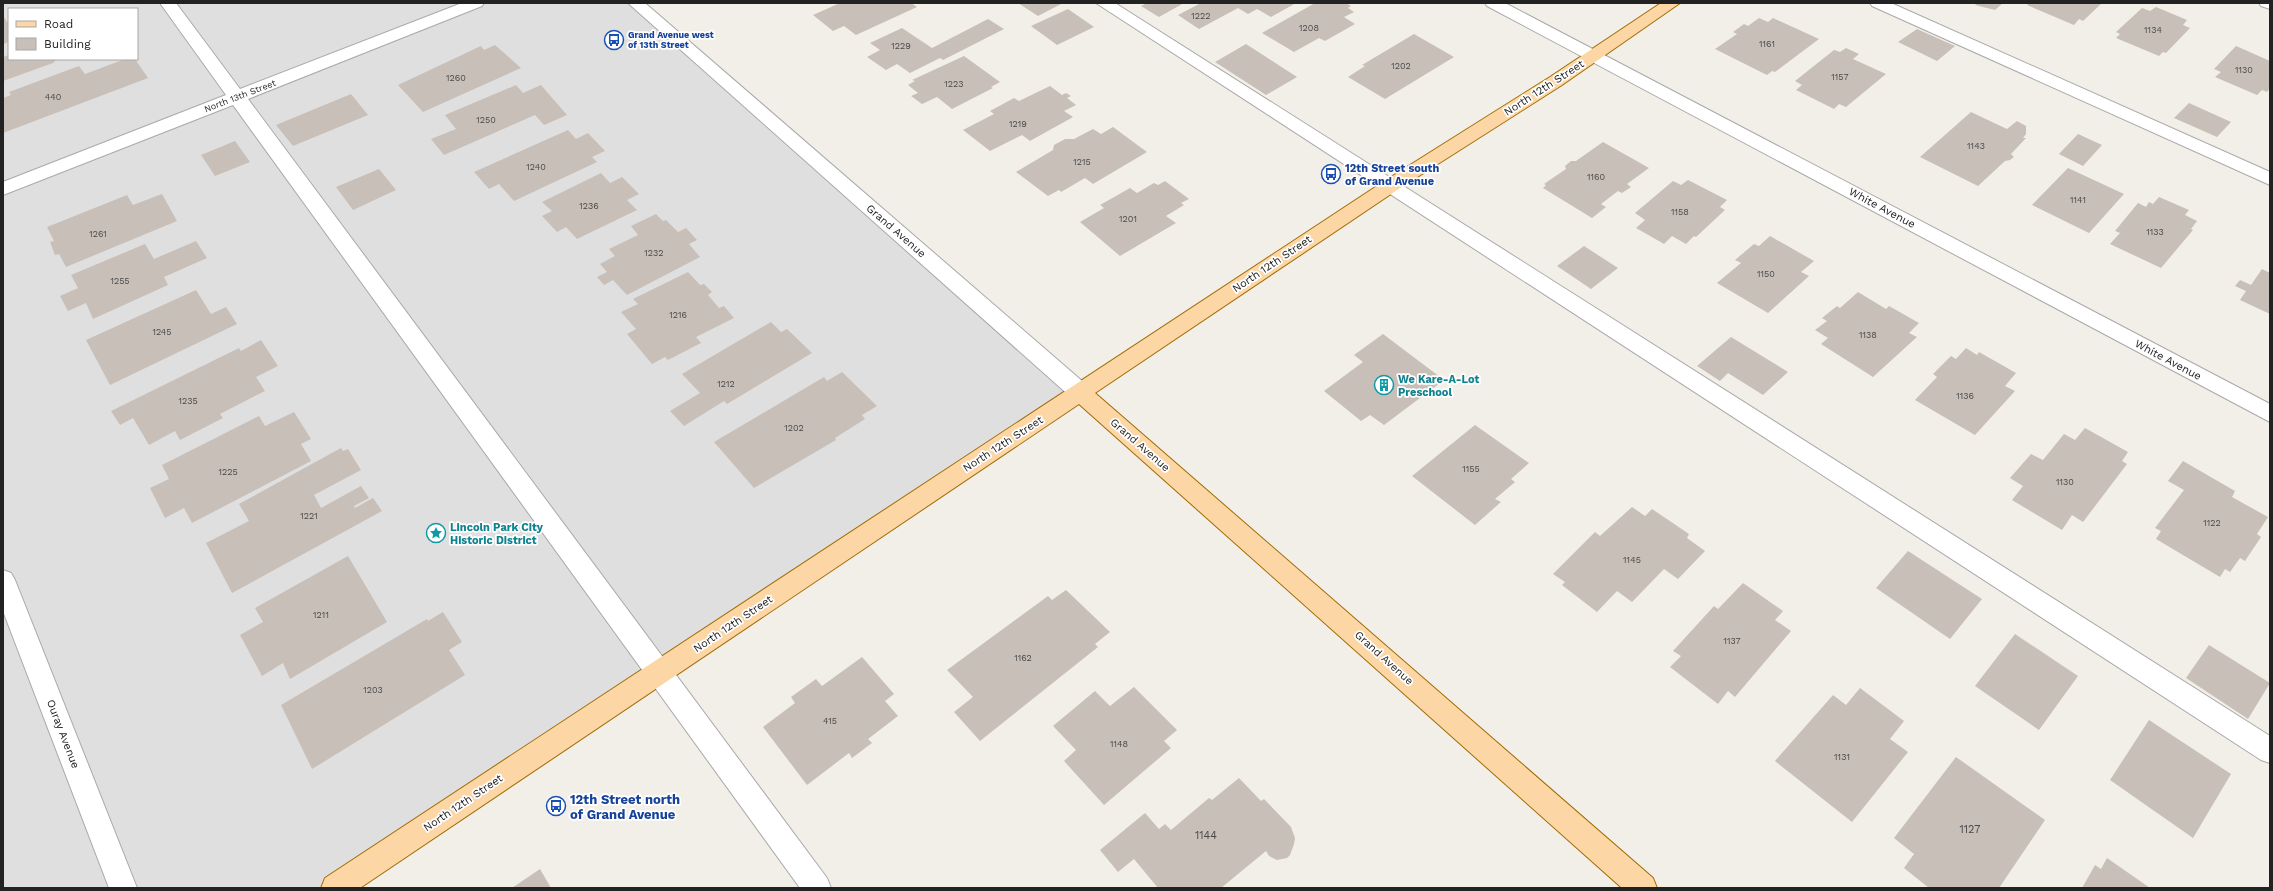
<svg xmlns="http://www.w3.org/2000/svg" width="2273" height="891" font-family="'Work Sans',sans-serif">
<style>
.residential{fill:#e0dfdf;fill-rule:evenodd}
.building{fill:#c7bfb8}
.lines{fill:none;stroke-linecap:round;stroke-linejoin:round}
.minor-casing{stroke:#a9a9a9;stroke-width:2}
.major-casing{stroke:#a06b00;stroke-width:2}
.minor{fill:#fff;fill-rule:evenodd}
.major{fill:#fcd6a4;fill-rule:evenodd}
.labels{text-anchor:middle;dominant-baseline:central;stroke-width:3.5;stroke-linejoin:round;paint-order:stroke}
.number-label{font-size:9px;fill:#4b4948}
.far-transit-label{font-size:9px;font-weight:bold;fill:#164399;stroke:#fff;text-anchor:start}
.far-street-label{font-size:9px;fill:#222;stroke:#fff}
.street-label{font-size:11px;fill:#222;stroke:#fff}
.transit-label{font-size:11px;font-weight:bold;fill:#164399;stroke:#fff;text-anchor:start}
.culture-label{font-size:11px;font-weight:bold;fill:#0d838f;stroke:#fff;text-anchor:start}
.near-number-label{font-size:11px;fill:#4b4948}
.near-transit-label{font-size:13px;font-weight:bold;fill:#164399;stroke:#fff;text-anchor:start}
</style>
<rect width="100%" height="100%" fill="#f2efe9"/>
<path class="residential" d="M3,3h632l446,390 -747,495h-331zM9,9h128v50h-128z"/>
<path class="building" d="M840,3h71l6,4 -61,28 -12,-9 -11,5 -20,-16z
M1018,3h45l-25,13z
M1147,3h37l-25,14 -18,-11z
M1201,3h95l-25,14 -14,-8 -9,5 -10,-6 -39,21 -21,-14z
M1315,3h31l5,3 -3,2 6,4 -10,5 11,7 -30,17 -6,-3 -25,14 -32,-19z
M1977,3h26l-8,7 -20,-5z
M2029,3h73l-19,18 -4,-2 -5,6 -47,-20z
M2156,7l31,13 -4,5 7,3 -24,25 -3,-1 -4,4 -43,-18 4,-4 -4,-2 26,-24 8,3z
M1068,9l26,18 -37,18 -26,-19z
M3,15l4,7 2,-1v21l-6,2z
M1759,18l9,4 5,-4 46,21 -44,33 -3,-1 -5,4 -52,-26 22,-15 -4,-2 11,-8 4,2z
M988,19l16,10 -61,31 -3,-2 -30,15 -13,-9 -11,6 -19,-13 13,-7 -10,-7 32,-15 30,20z
M1917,29l38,17 -18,15 -39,-19z
M1414,34l40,23 -69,42 -37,-22 17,-11 -3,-1z
M1246,44l51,33 -31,18 -51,-33z
M495,45l26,23 -98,44 -25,-27 83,-39 3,4z
M2236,46l34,15v27l-3,4 -5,-2 -5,5 -42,-18 6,-5 -7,-3z
M1846,48l13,6 -6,5 33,15 -40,33 -7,-3 -5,5 -38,-19 6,-5 -7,-4 39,-31 6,2z
M9,55v4h48l-4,4 -50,18v-24z
M964,56l36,26 -9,5 2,1 -41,21 -15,-12 -15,7 -11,-8 7,-3 -10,-8 7,-4 -3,-1z
M125,59h10l13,19 -145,55v-35l8,-3 -2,-3 70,-26 6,8z
M516,85l7,8 18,-8 26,30 -23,10 -9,-10 -91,40 -13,-16 25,-10 -11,-14z
M1050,86l12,9 4,-2 5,3 -4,2 9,7 -12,6 9,6 -43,24 -8,-6 -32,16 -27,-21 31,-16 -4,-3 24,-13 5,3z
M351,94l17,21 -75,31 -17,-21z
M2189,103l42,19 -14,15 -43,-19z
M1971,112l36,17 10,-8 9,5v8l-3,4h3l-15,16 3,3 -4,3 -5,1 -27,25 -58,-29z
M1113,127l34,25 -54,32 -8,-6 -24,14 -2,-2 -11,6 -32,-24 37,-22 1,-5 11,-6h9l19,-10 8,5z
M568,130l8,9 12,-6 17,18 -13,6 5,5 -83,39 -15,-17 -10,5 -15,-17z
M2078,134l24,11 -19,21 -24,-12z
M235,141l15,21 -35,14 -14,-21z
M1603,142l46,26 -22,16 4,3 -9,6 -4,-2 -17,13 5,3 -14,11 -49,-30 3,-3 -2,-1 22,-15 -1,-3 6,-5h5z
M2068,168l56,26 -35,39 -57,-28z
M379,169l17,21 -43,20 -17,-23z
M601,173l9,10 12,-6 17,17 -12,6 10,10 -60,29 -11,-12 -9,5 -15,-16 10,-5 -10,-9z
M1688,180l39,20 -7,7 5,3 -29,27 -2,-1 -8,8 -14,-8 -8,8 -28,-16 9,-8 -10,-7 38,-32 8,4z
M1165,181l24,18 -8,4 3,2 -18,11 10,7 -56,33 -40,-34 24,-14 -4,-3 30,-17 7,5 17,-10 4,2z
M162,194l15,27 -111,46 -7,-13 -4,1 -5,-13 4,-1 -7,-14 80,-32 6,10z
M2159,197l30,13 -4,5 12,6 -6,8 2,1 -32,38 -51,-24 10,-11 -5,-2 23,-28 8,4 3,-5 4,2z
M656,214l7,7 3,-1 12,12 8,-4 11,12 -8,4 11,13 -73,38 -14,-15 -9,5 -7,-8 10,-5 -7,-8 15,-8 -6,-7 29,-14 -7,-9z
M1770,236l44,25 -13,11 8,4 -41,37 -51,-30 24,-20 -6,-3 19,-16 5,2z
M196,241l11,17 -43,19 4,8 -75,34 -7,-16 -18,8 -8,-15 18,-8 -7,-13 74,-31 9,15z
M1584,246l34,22 -27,21 -34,-23z
M2262,269l8,4v41l-30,-14 6,-9 -11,-5 5,-6 11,5z
M688,272l12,13 4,-1 8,8 -4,3 11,13 5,-2 10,12 -38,19 5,6 -33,17 -3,-3 -13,7 -25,-30 9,-5 -15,-17 17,-8 -5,-5z
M196,290l15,24 15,-7 11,17 -127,61 -24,-45z
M1858,292l28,17 3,-3 30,17 -10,10 8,4 -44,40 -52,-33 7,-6 -13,-8 12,-9 -5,-3 15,-12 3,2z
M771,322l10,10 6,-3 25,24 -85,51 -3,-3 -40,25 -14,-15 30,-18 -18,-19z
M1383,334l61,46 -60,45 -14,-10 -9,6 -37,-30 39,-29 -9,-7z
M1731,337l57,35 -25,23 -35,-22 -8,8 -23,-15z
M261,340l17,26 -22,11 9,14 -45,23 3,4 -43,22 -5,-9 -26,14 -16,-27 -13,7 -9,-14 128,-63 2,3z
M1966,348l11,7 2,-3 37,21 -11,13 10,5 -40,44 -60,-35 22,-23 -4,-3 18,-18 5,3z
M842,372l35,34 -15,9 3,4 -30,19 1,2 -82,48 -40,-46 110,-65 3,4z
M294,412l17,27 -10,5 10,17 -119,62 -8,-15 -19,10 -15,-30 19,-9 -7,-14 97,-49 6,10z
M1475,425l54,38 -18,16 4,3 -20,17 6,3 -26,23 -63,-49z
M2085,428l43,24 -6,9 5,3 -44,58 -11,-7 -10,15 -50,-30 11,-14 -13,-8 21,-24 12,6 21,-26 11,6z
M341,448l2,3 5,-2 13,21 -47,25 7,13 40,-22 8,12 -15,8 1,2 18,-10 9,13 -150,82 -26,-50 43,-22 -10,-17z
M2183,461l52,30 -3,6 36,20 -11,17 4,3 -16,24 -5,-3 -10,14 -5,-3 -5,8 -64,-38 5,-8 -6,-3 29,-38 -16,-9z
M1632,507l13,9 7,-7 37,25 -2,4 18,13 -27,28 -14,-10 -32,33 -15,-11 -20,21 -35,-27 3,-3 -12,-8 42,-42 5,4z
M1908,551l74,48 -32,40 -74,-51z
M348,556l39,66 -97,57 -7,-16 -21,13 -22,-41 23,-13 -8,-14z
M1743,583l40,28 -8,9 16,11 -56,66 -7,-6 -10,13 -48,-37 11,-11 -8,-5 41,-45 4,3z
M1066,590l44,42 -15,12 3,3 -118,94 -26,-29 19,-15 -26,-27 101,-74 4,4z
M443,612l19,30 -13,8 16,25 -153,94 -31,-64 146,-86 1,2z
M2015,634l63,42 -39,54 -64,-44z
M2209,645l61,38 -22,36 -62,-41z
M862,657l32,37 -9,7 13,15 -30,23 4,4 -20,15 -3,-5 -42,32 -44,-58 32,-24 -4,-6 25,-18 6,7z
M1134,687l43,43 -13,11 7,7 -67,57 -40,-44 12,-11 -23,-24 42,-35 15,15z
M1860,688l44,33 -14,18 18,13 -56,70 -77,-61 58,-66 13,10z
M2149,720l82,54 -38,64 -83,-58z
M1956,757l89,63 -46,68h-70l-25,-20 10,-14 -20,-16z
M1239,778l22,23 3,-2 27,28 4,11 -1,6 -4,11 -3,3 -10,2 -8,-4 -3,-5 -45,37h-63l-24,-29 -16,13 -18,-22 45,-37 14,16 6,-5 6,6 38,-32 3,2z
M2107,858l43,30h-68l13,-23 6,4z
M540,869l11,19h-39z"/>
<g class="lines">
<defs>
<path id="minor" d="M160,3h16l64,86 222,-86h22l-2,3 -234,93 579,779 4,10h-31l-567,-783 -230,90v-13l223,-87z
M628,3h17l444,384 3,6 -3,6 -8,2 -8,-2z
M1096,3h19l1155,733v27l-9,-3z
M1485,3h20l765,401v18l-783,-416z
M1870,3h21l379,169v13l-398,-179z
M2259,3h11v6l-9,-3z
M3,570l8,3 4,7 122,308h-28l-106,-277z"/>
<path id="major" d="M1661,3h19l-118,82 -165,105 -302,203 558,485 4,10h-35l-543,-484 -719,484h-39l4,-10 1058,-696 167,-105z"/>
</defs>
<use href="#minor" class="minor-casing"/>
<use href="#major" class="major-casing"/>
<use href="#minor" class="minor"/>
<use href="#major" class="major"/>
</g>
<defs>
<symbol id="bus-ring" viewBox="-11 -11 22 22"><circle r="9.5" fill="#fff" stroke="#1a4fb4" stroke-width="1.5"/><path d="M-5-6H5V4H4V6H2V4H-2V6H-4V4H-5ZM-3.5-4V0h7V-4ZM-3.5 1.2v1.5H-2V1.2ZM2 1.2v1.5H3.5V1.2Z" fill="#1a4fb4"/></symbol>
<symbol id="building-ring" viewBox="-11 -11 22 22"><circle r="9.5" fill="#fff" stroke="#0f9aa8" stroke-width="1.5"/><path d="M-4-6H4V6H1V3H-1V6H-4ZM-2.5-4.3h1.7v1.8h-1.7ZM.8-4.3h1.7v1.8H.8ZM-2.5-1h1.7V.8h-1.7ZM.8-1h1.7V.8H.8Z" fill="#0f9aa8"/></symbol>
<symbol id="sight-ring" viewBox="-11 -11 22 22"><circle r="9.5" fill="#fff" stroke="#0f9aa8" stroke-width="1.5"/><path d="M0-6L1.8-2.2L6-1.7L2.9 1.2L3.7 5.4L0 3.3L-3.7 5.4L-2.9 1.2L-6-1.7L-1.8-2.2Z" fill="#0f9aa8"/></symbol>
</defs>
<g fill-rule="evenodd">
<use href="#bus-ring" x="603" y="29" width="22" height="22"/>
<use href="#bus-ring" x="1320" y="163" width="22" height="22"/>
<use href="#building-ring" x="1373" y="374" width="22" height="22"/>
<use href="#sight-ring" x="425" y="522" width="22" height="22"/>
<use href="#bus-ring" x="545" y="795" width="22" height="22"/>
</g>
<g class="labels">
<g class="number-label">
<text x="1201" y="16">1222</text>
<text x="1309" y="28">1208</text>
<text x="2153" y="30">1134</text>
<text x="1767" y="44">1161</text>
<text x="901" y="46">1229</text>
<text x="1401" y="66">1202</text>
<text x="2244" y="70">1130</text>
<text x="1840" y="77">1157</text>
<text x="456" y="78">1260</text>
<text x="954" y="84">1223</text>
<text x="53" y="97">440</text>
<text x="486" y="120">1250</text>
<text x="1018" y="124">1219</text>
<text x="1976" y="146">1143</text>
<text x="1082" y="162">1215</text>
<text x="536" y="167">1240</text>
<text x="1596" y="177">1160</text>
<text x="2078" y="200">1141</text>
<text x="589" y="206">1236</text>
<text x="1680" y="212">1158</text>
<text x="1128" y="219">1201</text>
<text x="2155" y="232">1133</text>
<text x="98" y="234">1261</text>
<text x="654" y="253">1232</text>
<text x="1766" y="274">1150</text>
<text x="120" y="281">1255</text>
<text x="678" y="315">1216</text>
<text x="162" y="332">1245</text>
<text x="1868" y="335">1138</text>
<text x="726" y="384">1212</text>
<text x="1965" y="396">1136</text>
<text x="188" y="401">1235</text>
<text x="794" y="428">1202</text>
<text x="1471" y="469">1155</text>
<text x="228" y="472">1225</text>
<text x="2065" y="482">1130</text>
<text x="309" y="516">1221</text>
<text x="2212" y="523">1122</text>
<text x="1632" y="560">1145</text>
<text x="321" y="615">1211</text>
<text x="1732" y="641">1137</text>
<text x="1023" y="658">1162</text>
<text x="373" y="690">1203</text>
<text x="830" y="721">415</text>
<text x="1119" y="744">1148</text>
<text x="1842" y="757">1131</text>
</g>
<g class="far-transit-label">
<text x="628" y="35">Grand Avenue west<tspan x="628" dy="10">of 13th Street</tspan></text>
</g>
<g class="far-street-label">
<text transform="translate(240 96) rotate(-21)">North 13th Street</text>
</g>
<g class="street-label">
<text transform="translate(1544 88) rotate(-33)">North 12th Street</text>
<text transform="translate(1882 208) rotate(28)">White Avenue</text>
<text transform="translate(896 231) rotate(41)">Grand Avenue</text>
<text transform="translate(1272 264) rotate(-34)">North 12th Street</text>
<text transform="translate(2168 360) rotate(28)">White Avenue</text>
<text transform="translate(1003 444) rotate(-33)">North 12th Street</text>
<text transform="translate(1140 445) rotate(41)">Grand Avenue</text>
<text transform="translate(733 624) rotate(-34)">North 12th Street</text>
<text transform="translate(1384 658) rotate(42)">Grand Avenue</text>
<text transform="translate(63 734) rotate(69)">Ouray Avenue</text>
<text transform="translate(463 803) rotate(-34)">North 12th Street</text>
</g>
<g class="transit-label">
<text x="1345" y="168">12th Street south<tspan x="1345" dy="13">of Grand Avenue</tspan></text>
</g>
<g class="culture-label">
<text x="1398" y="379">We Kare-A-Lot<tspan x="1398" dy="13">Preschool</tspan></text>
<text x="450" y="527">Lincoln Park City<tspan x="450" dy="13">Historic District</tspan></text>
</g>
<g class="near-number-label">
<text x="1970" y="829">1127</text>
<text x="1206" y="835">1144</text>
</g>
<g class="near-transit-label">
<text x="570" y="799">12th Street north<tspan x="570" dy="15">of Grand Avenue</tspan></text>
</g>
</g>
<rect width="2273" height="891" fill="none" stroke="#222222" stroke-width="8"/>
<rect x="8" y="8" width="130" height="52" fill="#ffffff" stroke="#a7a7a7"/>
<rect x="16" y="21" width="20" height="6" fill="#fcd6a4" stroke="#a7a7a7"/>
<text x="44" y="28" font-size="12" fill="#222222">Road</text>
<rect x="16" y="38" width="20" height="12" fill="#c7bfb8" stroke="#a7a7a7"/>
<text x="44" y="48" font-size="12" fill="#222222">Building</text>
</svg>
